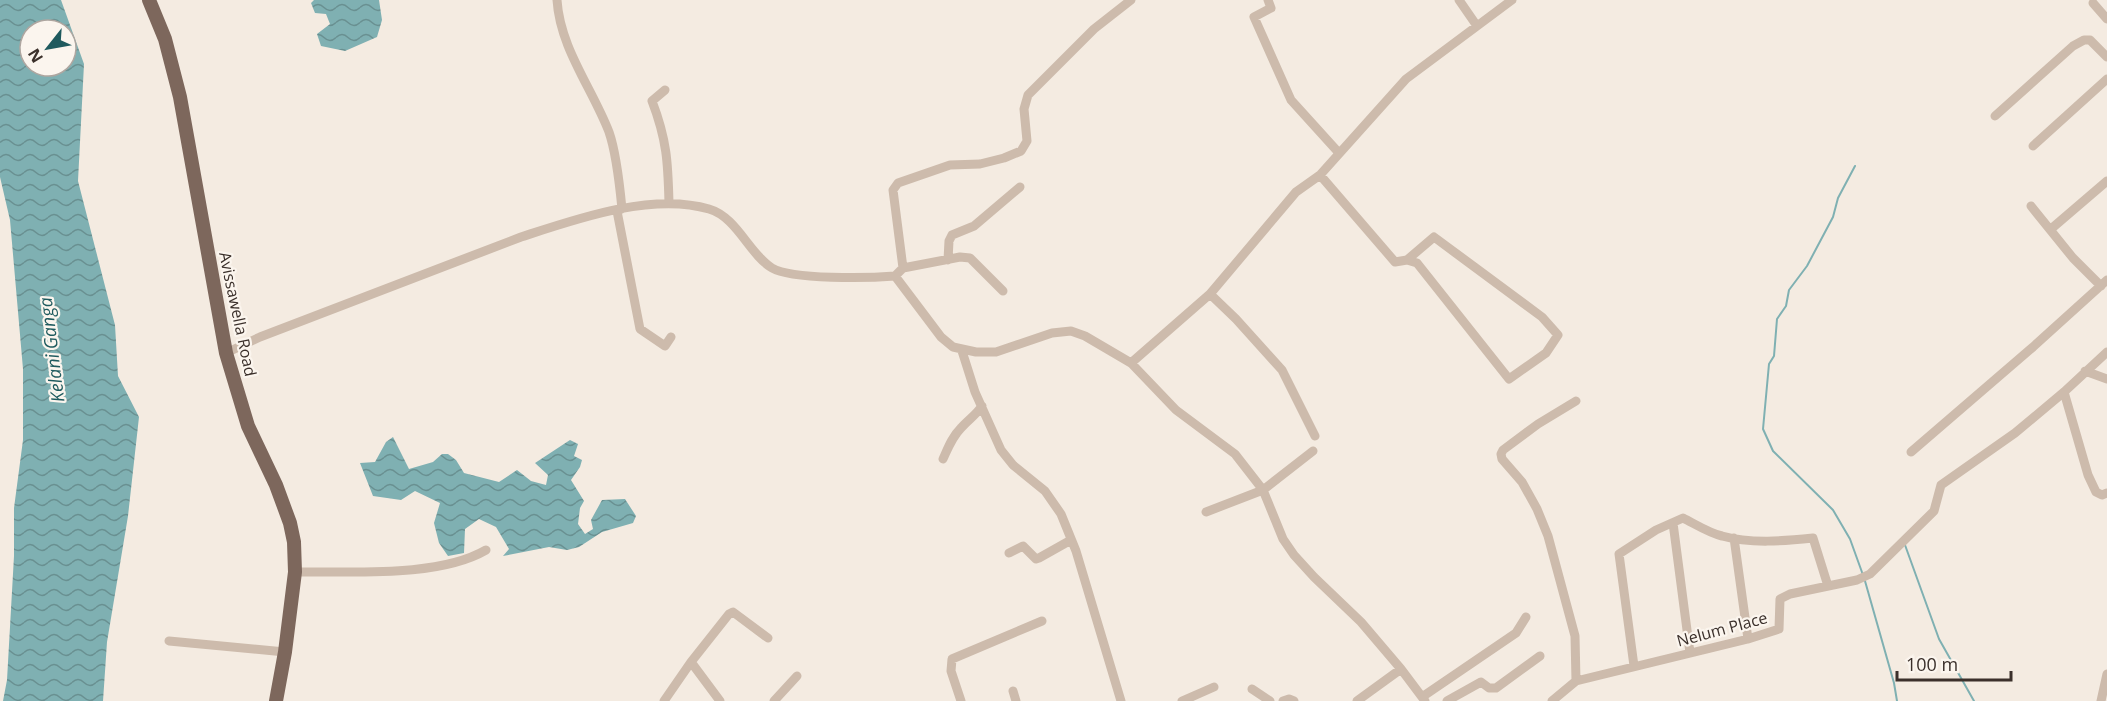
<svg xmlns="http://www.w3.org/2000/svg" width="2107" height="701" font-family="'Open Sans',sans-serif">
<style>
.water{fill:url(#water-waves);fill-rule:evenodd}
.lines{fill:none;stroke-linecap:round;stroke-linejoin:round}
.stream{stroke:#7fb0b2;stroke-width:2}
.street{stroke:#cdbbac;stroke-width:9}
.primary{stroke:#7d675c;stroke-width:14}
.labels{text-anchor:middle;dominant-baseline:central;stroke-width:4.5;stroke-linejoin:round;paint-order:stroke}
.street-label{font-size:16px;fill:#3b302b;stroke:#fbf5ee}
.water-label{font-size:18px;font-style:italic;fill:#1f5a5e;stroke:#fbf5ee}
</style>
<defs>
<pattern id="water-waves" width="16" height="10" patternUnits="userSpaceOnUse" patternTransform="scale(1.5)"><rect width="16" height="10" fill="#7fb0b2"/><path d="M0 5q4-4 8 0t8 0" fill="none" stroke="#699091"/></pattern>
</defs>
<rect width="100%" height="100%" fill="#f4ebe1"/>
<path class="water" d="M0,0h61l23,64 -6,117 37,144 3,51 21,41 -11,99 -21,126 -4,59h-100l4,-21 7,-124v-48l9,-68v-71l-13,-149 -10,-43zM30,30h36v36h-36z
M314,0h65l3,20 -5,17 -32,14 -24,-5 -4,-12 13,-10 -4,-10 -11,-1 -4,-10z
M393,437l16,32 24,-7 9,-8h6l8,6 8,13 35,9 18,-12 14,11 15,4 2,-10 -13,-12 35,-23 8,4 -4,12 8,4 -2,7 -9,13 13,21 -4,7 -2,16 7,10 8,-5 -2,-9 11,-20 23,-1 11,17 -3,7 -31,9 -23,15 -12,3 -18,-3 -46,9 6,-7 -13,-22 -17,-8 -14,10 -1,24 -16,3 -9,-13 -5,-20 6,-20 -25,-12 -14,9 -28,-4 -13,-33 15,-1 11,-20z"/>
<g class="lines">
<path class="stream" d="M1855,166l-17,32 -5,19 -26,49 -18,24 -3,16 -9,13 -3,37 -5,8 -6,65 10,22 60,59 17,29 13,36
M1905,545l34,94 35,62
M1865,581l29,102 3,18"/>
<path class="street" d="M557,0c3,48 35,88 52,132 7,20 11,56 13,77
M1268,0l3,8 -17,9 37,83 48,53
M1459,0l18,26
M2093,3l14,16
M665,90l-13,11c15,39 16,62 17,102
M1995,116l78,-70 11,-6h6l17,17
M2033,146l74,-67
M1320,175l75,87 12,-2 10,3 92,116 37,-26 12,-18 -16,-18 -108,-80 -27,23
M2031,206l42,52 28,28
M617,211l23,118 25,17 6,-9
M2051,229l56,-48
M948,260l1,-19 3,-6 22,-9 46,-39
M903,268l57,-11 10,1 33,33
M895,276l8,-8 -10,-78 5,-7 52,-18 30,-1 24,-6 17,-7 6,-10 -3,-32 4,-14 66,-66 37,-29
M1210,294l26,25 46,51 33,66
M962,351l13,41 26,58 12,15 32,26 16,23 15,37 45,150
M226,353l34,-16 261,-100c55,-18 131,-45 188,-28 28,8 40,45 63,59 20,12 98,10 123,8l46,61 12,10 23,5h20l56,-19 19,-2 14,5 46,27 45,47 59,44 28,36 20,49 11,16 20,22 47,45 40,47 24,32
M1131,363l79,-69 86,-102 24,-17 86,-96 106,-79
M2085,371l22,8
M2064,392l24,83 8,17 6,3 5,-2
M1576,401l-38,23 -35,26 -2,4 1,5 20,23 15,27 11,27 27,100 1,45
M1911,452l122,-105 74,-67
M943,459c5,-11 9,-22 18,-31 7,-8 15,-13 21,-22
M1206,512l57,-22 50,-39
M1673,523l17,130
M1734,538l14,101
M1009,553l14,-7 13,13 3,-1 32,-18
M295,572c56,-1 143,6 191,-22
M169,641l116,11
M691,662l38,-48 4,-2 35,26
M1634,666l-15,-112 37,-24 27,-12c12,6 26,15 39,18 29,8 62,5 91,2l15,48
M1252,689l18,12
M1013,691l3,10
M1422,697l94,-64 10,-16
M664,701l27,-39 29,39
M774,701l23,-25
M961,701l-10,-30 1,-12 90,-38
M1182,701l32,-14
M1283,701l6,-2 5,2
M1357,701l44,-32
M1447,701l34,-19 8,6h7l44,-32
M1552,701l24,-20 172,-42 31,-10 1,-30 10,-5 67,-14 13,-6 64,-63 7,-26 74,-52 49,-41 43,-40
M2101,701l6,-27"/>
<path class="primary" d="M149,0l16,39 15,58 46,256 22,73 28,59 14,38 4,19 1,30 -10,80 -9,49"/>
</g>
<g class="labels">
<g class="street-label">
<text transform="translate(238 314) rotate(78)">Avissawella Road</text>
<text transform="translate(1722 629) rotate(-15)">Nelum Place</text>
</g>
<g class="water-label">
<text transform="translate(51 350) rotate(-97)">Kelani Ganga</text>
</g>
</g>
<g transform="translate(48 48) rotate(239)"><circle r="28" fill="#fbf5ee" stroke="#aea6a0" stroke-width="1.5"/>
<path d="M0-4.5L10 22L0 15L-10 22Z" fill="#1f5a5e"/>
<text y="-9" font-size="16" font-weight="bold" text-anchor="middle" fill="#3b302b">N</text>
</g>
<path d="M1897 671v9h114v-9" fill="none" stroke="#3b302b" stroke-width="3"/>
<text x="1906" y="671" font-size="18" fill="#3b302b" stroke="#fbf5ee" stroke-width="4.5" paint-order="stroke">100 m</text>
</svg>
